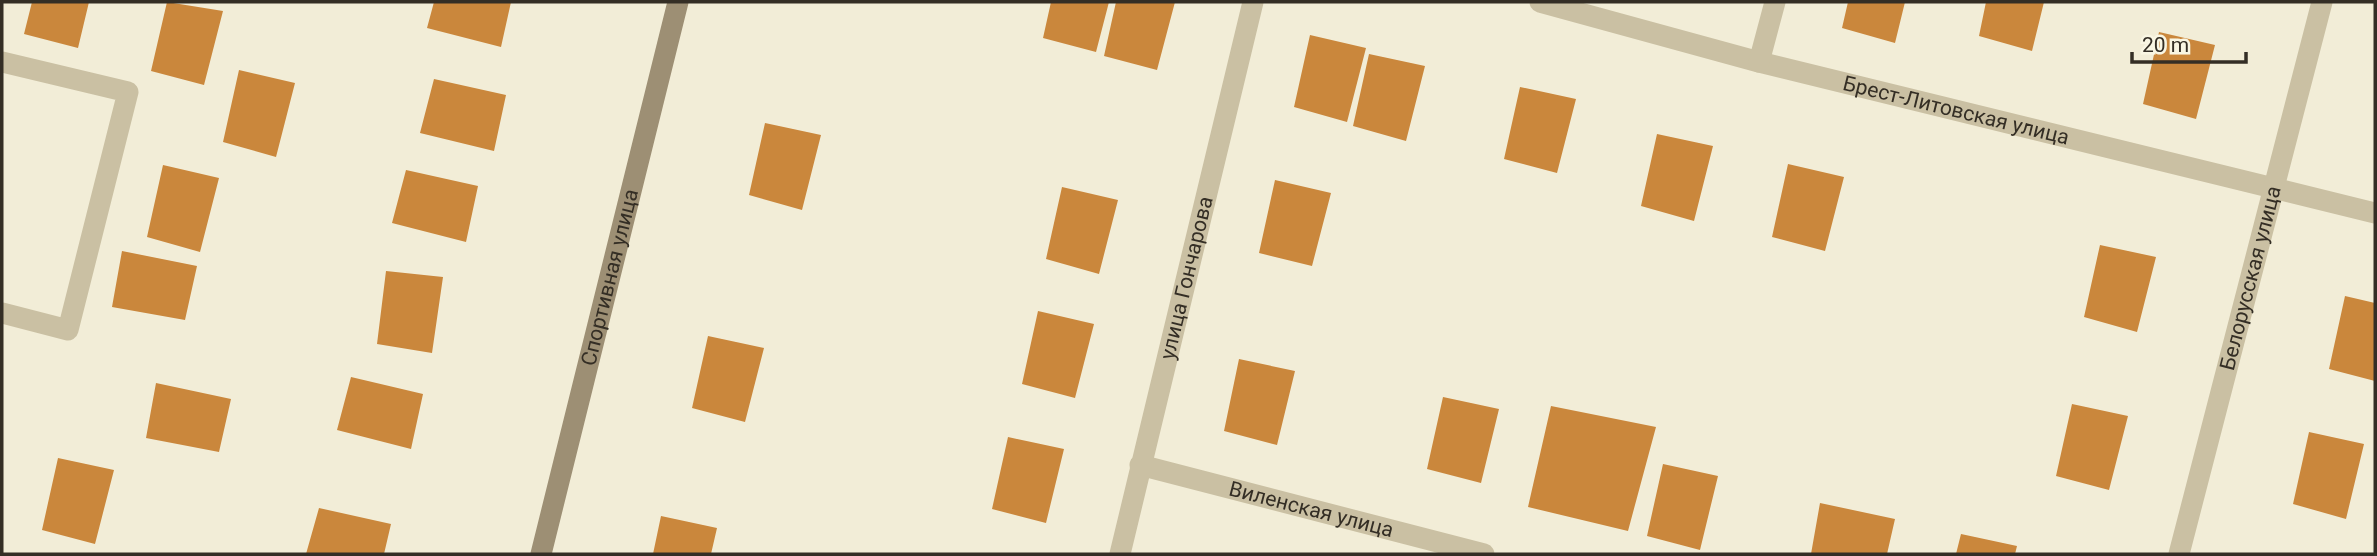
<svg xmlns="http://www.w3.org/2000/svg" width="2377" height="556" font-family="Roboto,sans-serif">
<style>
.building{fill:#ca873c}
.lines{fill:none;stroke-linecap:round;stroke-linejoin:round}
.street{stroke:#cac0a3;stroke-width:21}
.secondary{stroke:#9d8f74;stroke-width:21}
.labels{text-anchor:middle;dominant-baseline:central;stroke-width:7;stroke-linejoin:round;paint-order:stroke}
.street-label{font-size:21px;fill:#342e25;stroke:#f9f6e3}
</style>
<rect width="100%" height="100%" fill="#f2edd7"/>
<path class="building" d="M32,2h57l-11,46 -54,-14z
M167,2l56,9 -19,74 -53,-14z
M434,2h77l-10,45 -74,-19z
M1051,2h58l-13,50 -53,-14z
M1116,2h59l-18,68 -53,-14z
M1848,2h57l-10,41 -53,-15z
M1986,2h58l-12,49 -53,-15z
M2159,32l56,13 -19,74 -53,-15z
M1310,35l56,13 -19,74 -53,-15z
M1369,54l56,12 -19,75 -53,-15z
M239,70l56,13 -19,74 -53,-15z
M434,79l72,16 -12,56 -74,-18z
M1520,87l56,12 -19,74 -53,-14z
M765,123l56,12 -19,75 -53,-15z
M1657,134l56,12 -19,75 -53,-15z
M1788,164l56,13 -19,74 -53,-14z
M163,165l56,13 -19,74 -53,-15z
M406,170l72,16 -12,56 -74,-19z
M1275,180l56,13 -19,73 -53,-13z
M1062,187l56,13 -19,74 -53,-15z
M2100,245l56,12 -19,75 -53,-15z
M122,251l75,15 -12,54 -73,-13z
M386,271l57,6 -11,76 -55,-9z
M2345,296l30,7v78l-46,-12z
M1038,311l56,13 -19,74 -53,-14z
M708,336l56,12 -19,74 -53,-14z
M1239,359l56,12 -18,74 -53,-14z
M351,377l72,17 -12,55 -74,-19z
M156,383l75,16 -12,53 -73,-14z
M1443,397l56,12 -18,74 -54,-14z
M2072,404l56,12 -19,74 -53,-14z
M1551,406l105,21 -28,104 -100,-24z
M2309,432l55,12 -18,75 -53,-15z
M1008,437l56,12 -18,74 -54,-14z
M58,458l56,12 -19,74 -53,-14z
M1663,464l55,12 -18,74 -53,-14z
M1820,503l75,16 -8,35h-76z
M319,508l72,16 -7,30h-78z
M661,516l56,12 -6,26h-58z
M1961,534l56,12 -2,8h-59z"/>
<g class="lines">
<g class="street">
<path id="s1" d="M1540,2l219,60 616,151"/>
<path d="M2,62l126,30 -60,238 -66,-17"/>
<path d="M1759,62l16,-60"/>
<path id="s2" d="M1140,465l344,89"/>
<path id="s3" d="M1120,554l133,-552"/>
<path id="s4" d="M2179,554l143,-552"/>
</g>
<path class="secondary" id="s5" d="M541,554l137,-552"/>
</g>
<g class="labels">
<g class="street-label">
<text stroke="none"><textPath href="#s1" startOffset="430">Брест-Литовская улица</textPath></text>
<text stroke="none"><textPath href="#s5" startOffset="285">Спортивная улица</textPath></text>
<text stroke="none"><textPath href="#s3" startOffset="284">улица Гончарова</textPath></text>
<text stroke="none"><textPath href="#s4" startOffset="285">Белорусская улица</textPath></text>
<text stroke="none"><textPath href="#s2" startOffset="177">Виленская улица</textPath></text>
</g>
</g>
<rect width="2377" height="556" fill="none" stroke="#342e25" stroke-width="7"/>
<path d="M2132 52v10h114v-10" fill="none" stroke="#342e25" stroke-width="3.5"/>
<text x="2142" y="52" font-size="21" fill="#342e25" stroke="#f9f6e3" stroke-width="5" paint-order="stroke">20 m</text>
</svg>
